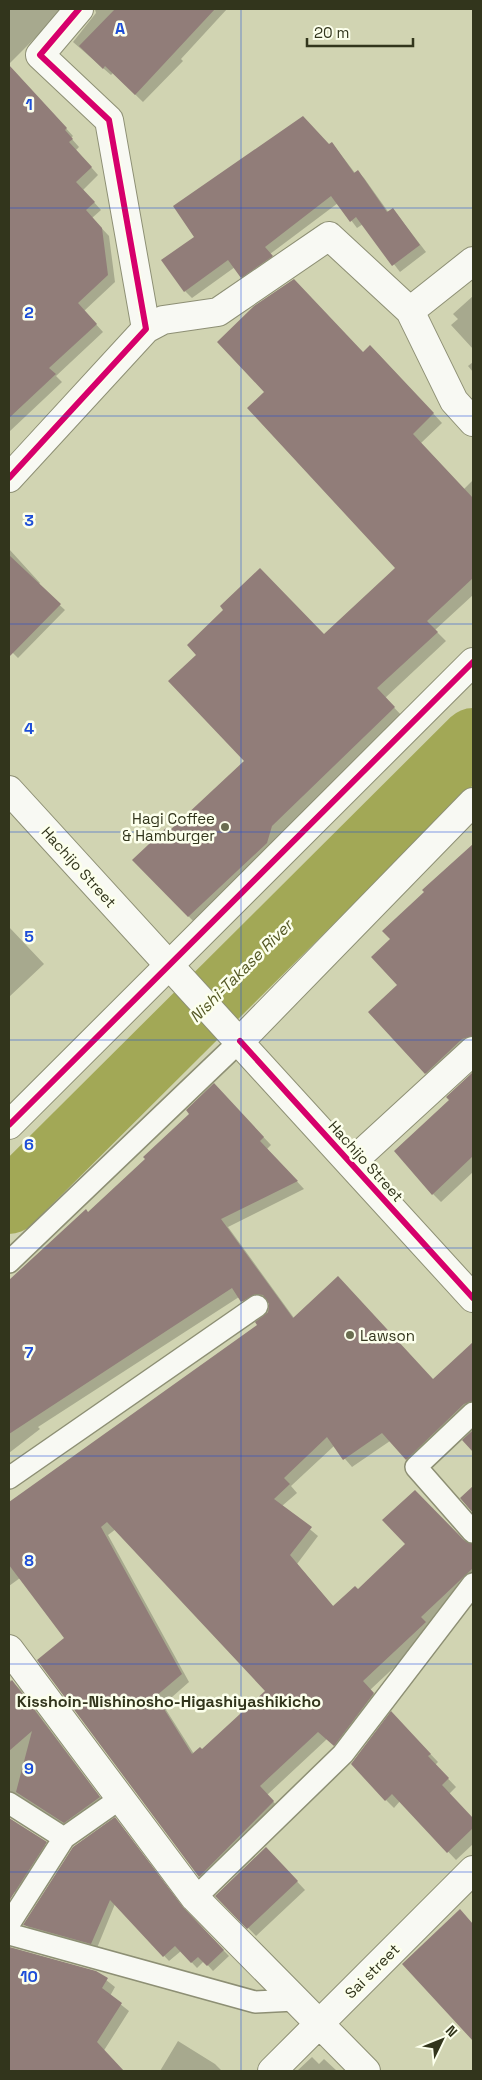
<svg xmlns="http://www.w3.org/2000/svg" width="482" height="2080" font-family="'Space Grotesk',sans-serif">
<style>
.shadow{fill:#0003;fill-rule:evenodd}
.lines{fill:none;stroke-linecap:round;stroke-linejoin:round}
.river{stroke:#a2a856;stroke-width:64}
.building{fill:#917d79;fill-rule:evenodd}
.service-casing{stroke:#8d8f74;stroke-width:24}
.minor-casing{stroke:#8d8f74;stroke-width:30}
.secondary-casing{stroke:#8d8f74;stroke-width:30}
.service{stroke:#f8f9f3;stroke-width:21}
.minor{stroke:#f8f9f3;stroke-width:28}
.secondary{stroke:#f8f9f3;stroke-width:28}
.cycleway-casing{stroke:#fcffec;stroke-width:9}
.cycleway{stroke:#d6006c;stroke-width:6}
.grid{fill:none;stroke:#1d4ed8;stroke-width:1;stroke-opacity:0.55}
.poi-dot{fill:#6a6d50;stroke:#fcffec;stroke-width:2}
.labels{text-anchor:middle;dominant-baseline:central;stroke-width:5;stroke-linejoin:round;paint-order:stroke}
.poi-label{font-size:15px;fill:#32351c;stroke:#fcffec;text-anchor:end}
.street-label{font-size:15px;fill:#32351c;stroke:#fcffec}
.water-label{font-size:16px;font-style:italic;fill:#555925;stroke:#fcffec}
.neighbourhood-label{font-size:16px;font-weight:bold;fill:#32351c;stroke:#fcffec}
.grid-label{font-size:16px;text-anchor:middle;font-weight:bold;fill:#1d4ed8;stroke:#fcffec;stroke-width:5;stroke-linejoin:round;paint-order:stroke}
</style>
<rect width="100%" height="100%" fill="#d1d4b2"/>
<path class="shadow" d="M9,9h63l-26,18 -37,37z
M95,9h24l10,10 9,-10h89l-46,50 2,2 -40,41 -30,-29 -2,2 -38,-33 23,-29z
M9,66l64,70 -2,2 8,9 -3,3 22,25 -15,15 18,20 -9,8 17,18 6,46 -31,29 19,21 -47,44 6,6 -53,50z
M332,143l23,30 3,-1 6,6 25,35 10,4 27,35 -26,20 -37,-48 -6,4 -19,-25 -68,51 9,9 -30,21 -14,-17 -43,31 -7,-7z
M473,296v53l-22,-24 7,-6 -5,-5z
M363,353l16,2 63,68 -21,20 43,46 9,-9v115l-38,35 11,11 -61,57 18,19 -206,208 -63,-65 35,-27 76,-72 79,-125 73,-68z
M473,362v10l-5,-6z
M9,549l31,34 -2,2 27,25 -47,48 -9,-9z
M473,845v202l-39,34 -8,-8 -27,-88 -7,-46 33,-47 -2,-2z
M9,927l35,37 -35,33z
M473,1074v98l-32,30 -8,-8 18,-94 -3,-3z
M222,1093l49,52 -4,4 37,40 -76,38 66,91 139,63 37,-35 3,4v61l-58,56 -25,-26 -38,26 -18,-21 -43,40 6,7 -15,13 36,30 -21,28 37,43 24,-17 110,-45h5v38l-40,48 -63,59 11,12 -39,50 -15,-13 -60,56 14,15 -74,74 -7,-8 -134,-238 -46,-60 -11,8v-83l250,-178 11,-14 -1,-9 -5,-1 -14,8 -11,-12 -201,130 2,2 -31,24v-169l77,-73 2,3zM116,1529l150,162 -64,60 -8,3 -31,-49 26,-23 -81,-147z
M9,1679l11,10 87,117 -35,24 -47,-30 -7,-2 -9,5z
M399,1721l39,41 -3,3 21,22 -7,7 24,25v25l-17,16 -56,-59 -6,7 -8,-8z
M9,1818l45,33 -29,44 -16,-4z
M120,1824l68,90 41,42 -16,15 -9,-10 -7,7 -16,-17 -12,10 -54,-57 -18,44 -66,-18 -5,-5z
M274,1857l31,33 -49,46 -39,-40z
M460,1911l13,14v114l-70,-75z
M9,1947l87,25 19,15 -5,9 19,15 -26,41 -94,-56z
M9,1998l66,73h-66z
M178,2041l37,23 7,7h-62z
M312,2057l7,7 5,-5 13,12h-40z"/>
<g class="lines">
<path class="river" d="M9,1202l464,-462"/>
</g>
<path class="building" d="M115,9h100l-80,86 -30,-29 -2,3 -24,-23z
M9,65l58,63 -2,2 8,9 -4,3 23,25 -16,15 19,20 -9,8 16,18 6,47 -30,28 19,21 -48,44 7,6 -47,44z
M303,116l26,28 3,-2 22,31 4,-3 29,42 6,-4 27,37 -28,21 -36,-49 -6,5 -19,-26 -66,51 8,9 -32,22 -13,-18 -44,32 -23,-32 33,-23 -21,-31z
M294,279l69,73 7,-7 64,68 -21,21 60,64v80l-46,43 11,11 -61,56 18,19 -123,119 -5,17 -79,74 -56,-57 34,-32 3,3 75,-70 -76,-80 28,-26 -9,-10 36,-35 -3,-4 40,-38 64,66 71,-66 -148,-160 17,-16 -47,-50 37,-36z
M9,555l52,49 -52,53z
M473,844v192l-11,3 -37,35 -57,-62 29,-27 -26,-28 19,-18 -8,-8 42,-39 -2,-2z
M473,1072v84l-41,39 -38,-44 55,-51 -3,-3z
M214,1083l50,54 -4,4 38,40 -77,38 72,99 45,-42 95,103 40,-37v59l-9,3 -58,56 -24,-27 -39,27 -16,-23 -43,41 6,6 -16,15 38,28 -22,28 43,51 22,-20 3,3 47,-45 -23,-24 33,-30 49,50 9,4v24l-52,49 5,5 -63,59 11,12 -40,53 -16,-14 -58,54 14,15 -75,76 -162,-217 27,-22 -55,-73v-63l248,-177 -2,-3 13,-10 1,-8 -6,-9 -7,-1 -15,8 -9,-14 -223,146v-154l77,-71 2,3 57,-53 -2,-2 46,-43 -3,-4zM107,1522l158,169 -63,58 -2,-2 -8,7 -36,-58 26,-22 -81,-147z
M473,1430v22l-11,-12z
M473,1486v27l-13,-15z
M12,1680l88,117 -36,26 -48,-31 16,-61 -23,20v-68z
M391,1711l40,43 -3,2 21,22 -7,7 31,33v10l-26,25 -55,-59 -7,7 -34,-37z
M115,1817l68,90 41,43 -17,16 -9,-9 -7,6 -16,-17 -12,11 -53,-57 -19,44 -68,-19 50,-78z
M9,1818l38,24 -38,59z
M266,1847l32,34 -51,48 -32,-33z
M460,1909l13,15v117l-71,-77z
M9,1947l87,24 12,7 -6,10 20,15 -25,39 27,29h-115z"/>
<g class="lines">
<defs>
<path id="service" d="M9,1262l231,-221
M473,1413l-57,54 57,65
M9,1478l248,-172
M9,1803l55,35
M195,1898l148,-144 130,-170
M9,1924l55,-86 57,-40
M9,1934l246,68 40,-2"/>
<path id="minor" d="M410,311l63,-50
M146,329l17,-9 55,-8 111,-76 81,75 44,90 19,21
M9,478l137,-149 -37,-209 -69,-65 39,-46
M240,1041l233,-239
M9,1125l464,-463
M351,1163l122,-112
M9,1649l186,249 171,173
M272,2071l201,-201"/>
<path id="secondary" d="M9,790l464,508"/>
</defs>
<use href="#service" class="service-casing"/>
<use href="#minor" class="minor-casing"/>
<use href="#secondary" class="secondary-casing"/>
<use href="#service" class="service"/>
<use href="#minor" class="minor"/>
<use href="#secondary" class="secondary"/>
<defs>
<path id="cycleway" d="M9,478l137,-149 -37,-209 -69,-65 39,-46
M240,1041l233,257
M9,1125l464,-463"/>
</defs>
<use href="#cycleway" class="cycleway-casing"/>
<use href="#cycleway" class="cycleway"/>
</g>
<path class="grid" d="M241,9v2062M9,208h464M9,416h464M9,624h464M9,832h464M9,1040h464M9,1248h464M9,1456h464M9,1664h464M9,1872h464"/>
<g class="poi-dot">
<circle cx="225" cy="827" r="5"/>
<circle cx="350" cy="1335" r="5"/>
</g>
<g class="labels">
<g class="poi-label">
<text x="215" y="818">Hagi Coffee<tspan x="215" dy="17">&amp; Hamburger</tspan></text>
<text x="360" y="1335" text-anchor="start">Lawson</text>
</g>
<g class="street-label">
<text transform="translate(79 867) rotate(48)">Hachijo Street</text>
<text transform="translate(366 1161) rotate(48)">Hachijo Street</text>
<text transform="translate(372 1971) rotate(-45)">Sai street</text>
</g>
<g class="water-label">
<text transform="translate(241 971) rotate(-45)">Nishi-Takase River</text>
</g>
<g class="neighbourhood-label">
<text x="169" y="1701">Kisshoin-Nishinosho-Higashiyashikicho</text>
</g>
</g>
<g class="grid-label">
<text x="120" y="34">A</text>
<text x="29" y="110">1</text>
<text x="29" y="318">2</text>
<text x="29" y="526">3</text>
<text x="29" y="734">4</text>
<text x="29" y="942">5</text>
<text x="29" y="1150">6</text>
<text x="29" y="1358">7</text>
<text x="29" y="1566">8</text>
<text x="29" y="1774">9</text>
<text x="29" y="1982">10</text>
</g>
<rect width="482" height="2080" fill="none" stroke="#32351c" stroke-width="20"/>
<g transform="translate(442 2040) rotate(47)" stroke="#fcffec" stroke-width="4" paint-order="stroke">
<path d="M0-4L9 19L0 12L-9 19Z" fill="#32351c"/>
<text y="-8" font-size="14" font-weight="bold" text-anchor="middle" fill="#32351c">N</text>
</g>
<path d="M307 38v8h106v-8" fill="none" stroke="#32351c" stroke-width="2.5"/>
<text x="314" y="38" font-size="15" fill="#32351c" stroke="#fcffec" stroke-width="4" paint-order="stroke">20 m</text>
</svg>
